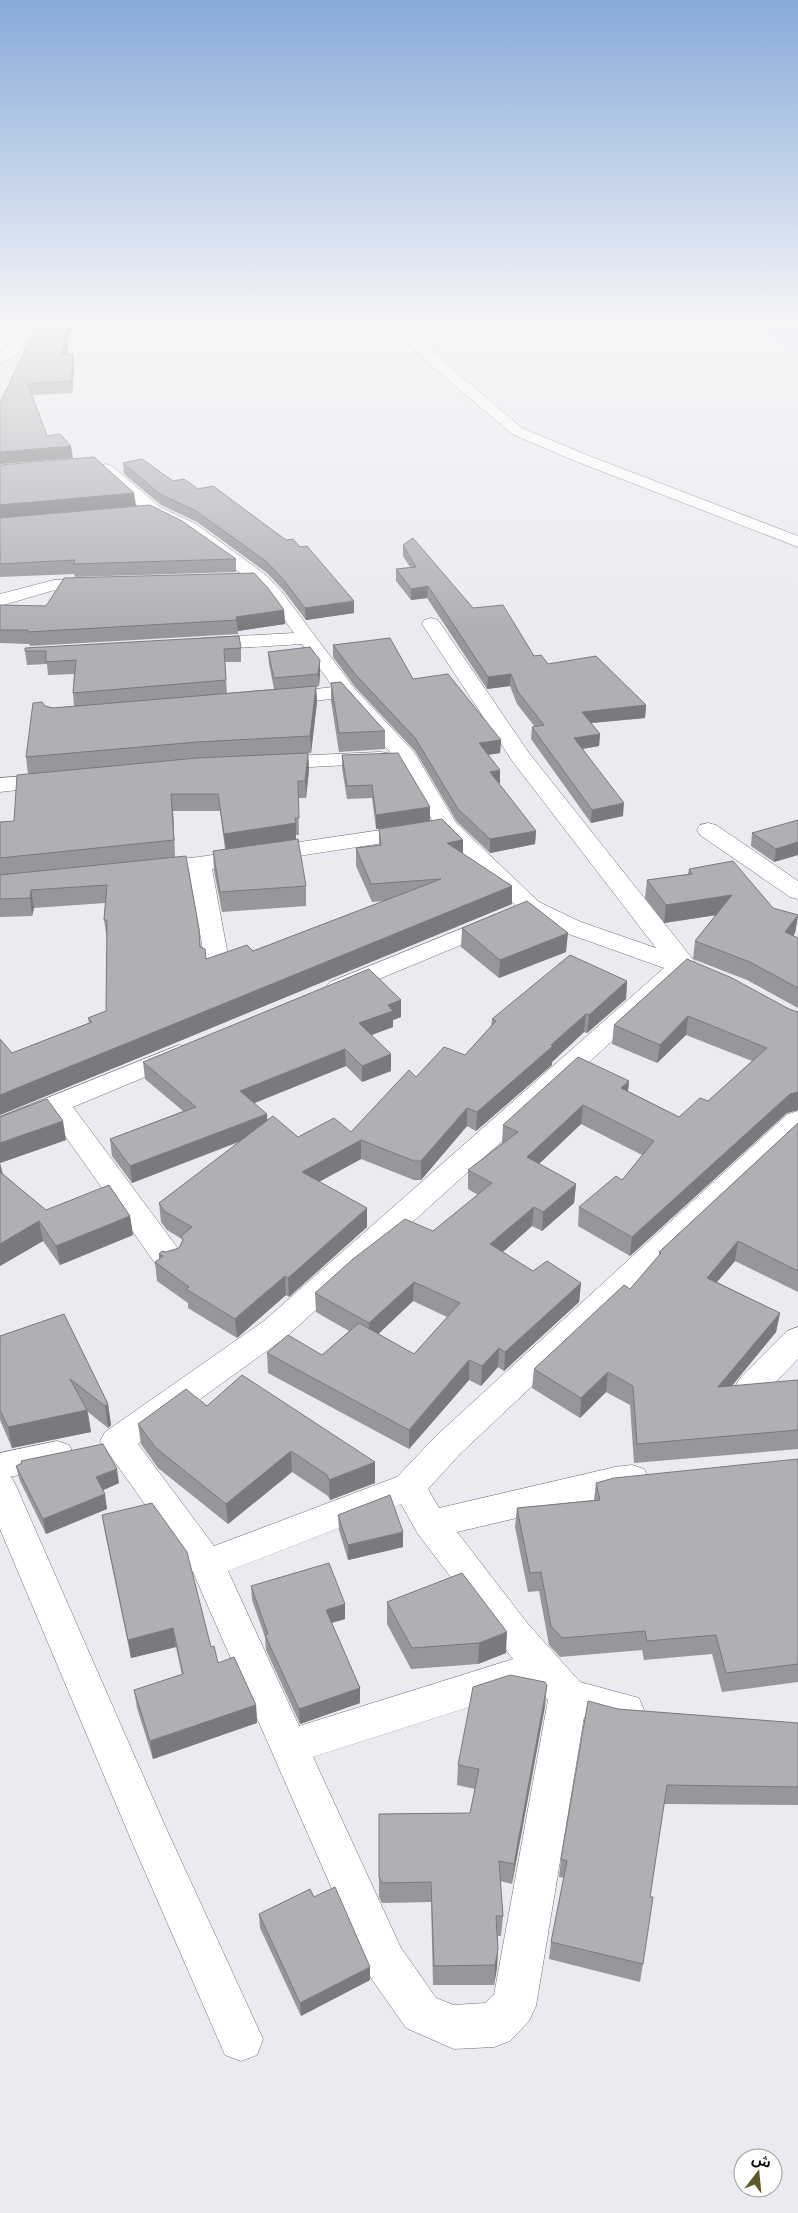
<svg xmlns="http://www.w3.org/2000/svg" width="798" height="2213" font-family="'Archivo Narrow','Noto Sans Arabic',sans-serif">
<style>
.green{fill:#cbcef1}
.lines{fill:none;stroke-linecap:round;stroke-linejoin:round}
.minor-casing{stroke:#6f6f74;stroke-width:1}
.minor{fill:#fff;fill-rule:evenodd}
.wall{fill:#96969b;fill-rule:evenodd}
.shaded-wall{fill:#7a7a7e}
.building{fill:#afafb4;stroke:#7a7a7e}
</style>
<rect width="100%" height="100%" fill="#eaebf0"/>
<path class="green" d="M746,321h52v31z"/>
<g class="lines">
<defs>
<path id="minor" d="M19,321h14c-3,18 -15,38 -33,42v-10l14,-15z
M385,321h15l37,35 85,72 65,27 211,81v11l-223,-86 -63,-27 -85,-72z
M106,464l6,2 48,41 36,17 70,51 16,17 72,96 60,64 42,71 83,79 42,20 75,26 -143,-186 -91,-138 2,-4 7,-2 7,2 91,133 170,214 -4,5 -9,2 -400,363 -148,107 76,102 183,-69 39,-41 352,-322 10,-3v25l-338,318 -32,35 11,19 176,-41 17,-2 12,4 5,10 -5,10 -29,6 -158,37 71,92 52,58 59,16 5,12 -5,12 -14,5 -41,-10 -48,289 -7,15 -19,20 -16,6 -40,2 -48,-21 -35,-50 -178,-406 -93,-131 5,-9 159,-111 400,-353 -101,-36 -40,-20 -84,-80 -42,-72 -55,-62 -62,6 -7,-2 -3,-4 3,-4 60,-7 -31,-43 -99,6 -7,-2 -3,-4 3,-4 7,-2 91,-5 -24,-33 -16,-17 -70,-51 -36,-17 -48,-43 -2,-3 2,-3zM401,1504l17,30 95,125 -214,67 -71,-155zM535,1686l13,14 -54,295 -9,8 -31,2 -18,-7 -35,-50 -88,-191z
M96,578l6,1 3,4 -3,4 -47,3 -55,16v-12l54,-14z
M380,752l8,1 3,5 -3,5 -117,6 -8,-1 -3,-5 3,-5 8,-1z
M53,774l8,1 3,5 -3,5 -61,7v-14z
M708,823l8,2 82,56v18l-8,-2 -90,-62 -3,-5 3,-5z
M415,825l8,2 3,5 -3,5 -211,32 17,92 -3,5 -9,2 -9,-2 -3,-5 -16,-89 -38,3 -8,-2 -4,-5 4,-5 56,-6z
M495,915l9,2 3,5 -3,5 -156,65 -9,3 -9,-3 -4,-5 4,-5z
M179,1045l9,2 4,6 -4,6 -115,48 106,143 4,8 -4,8 -11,3 -11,-3 -106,-150 -51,20v-19z
M798,1327v32l-36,37 -11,3 -11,-3 -5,-9 5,-9 47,-47z
M57,1441l12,4 5,9 -5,9 -59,14 2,1 5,10 149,340 97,211 -6,16 -16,6 -16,-6 -93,-213 -132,-313v-76z"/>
</defs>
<use href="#minor" class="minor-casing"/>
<use href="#minor" class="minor"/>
</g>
<path class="wall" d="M39,321h35l-1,5 -6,16 1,9 -2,4 7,-1 1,12 -2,27 -40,2 15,41 26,22 -73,6z
M123,463l231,150 -48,7 -22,-29 -17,-18 -70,-51 -36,-17 -37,-31z
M0,465l136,41 -128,11 228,42v13l-161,5 -1,-3 -74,3v2z
M403,545l70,63 61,48 14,8 98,41 -1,13 -54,5 9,11 -1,12 -16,3 40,67 -32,7 -60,-84 1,-12h3l-18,-23 -7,-18 -23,3 -60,-91 -16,2 -15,-19v-12l14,-2 -7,-11z
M0,605l284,5 1,14 -47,7v3l-208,12 -1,-2 -29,-1z
M333,645l80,34 88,61 -1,13 -12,2 12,28h-2l38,48 -1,13 -45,9 -33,-31 -42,-71 -60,-64 -22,-30z
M25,648h216v14h-16l2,31 47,-4 -5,-25 -1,-12 52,8v13l-1,13 -3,1 1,15 -6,51h-3l1,17 -3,28h-8l1,37h-3v4l10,47v20l-84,6 -8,-41 -1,-20 12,-2 -5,-38h-47l2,46 26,90 5,12 47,-8 131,-50 -12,1 -16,-36v-18l23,-3v-16l84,11v14l49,32v18l-512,211v-76l12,14 77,-30 -1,-5 18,-7 1,-72 -3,-19 1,-17 -71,5 -2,8 -32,1v-95l14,-1 14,-47 -2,-17 19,-51 8,2 21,-2 -1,-13 1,-19 -26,1 -1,-11 -20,1 -2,-14z
M331,683l54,48v18l-46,3 -8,-51z
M342,755l88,66 -54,8 -4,-31 -25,1 -5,-31z
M798,820v35l-24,7 -23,-16 1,-13z
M689,869l84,39 25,7 -3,18 -2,2 5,3v70l-51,-28 -54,-21 2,-18 21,-26 -52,8 -19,-25 2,-18 41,-6z
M462,928l104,24 -67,26 -38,-31z
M687,959l102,50 9,3v98l-11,3 -157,143 -52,-30 1,-19 43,-27 20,-25 -61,-31 -42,40 37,20 -2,19 -32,28 -10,-5 -29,26 30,19 48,12 -2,19 -75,69 -6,-4 -17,19 -12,-6 -60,69 -141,-76 -1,-20 55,2 27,-24 -33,-19 -1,-19 118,-62 45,-36 -10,-6v-19l34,-27 1,-18 126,-44 -1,10 51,26 29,-16 44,-40 -66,-26 -29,28 -45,-19 2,-19zM413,1301l34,16 -33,37 -36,-20z
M627,981l-1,18 -39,34 -3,-1 -32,30v3l-76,66 -9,-5 -46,54h-7l-53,-21 -42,23 48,45 -78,70 -3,-2 -49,43 -49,-30v-5l-31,-22 -2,-19 4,-3v-5l20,-6 3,-7v-2l-15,-9 -6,-8 -2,-19 80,-61 -107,41 -20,-27 -2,-17 73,-28 -38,-32 -2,-17 258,-62v17l-8,3v7l-21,8 19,36 -29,11 -16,-16 -92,37 14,17 30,17 53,-5 65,-55 49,-22 26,-29 1,-7z
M0,1117l66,23 -66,23 3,11 43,36 84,6 3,19 -73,30 -17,-24 -43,25z
M798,1123v169l-63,-31 -18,21 63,31 -4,19 -44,54 66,-6v69l-164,14 -4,-58 -24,-13 -26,26 -48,-30 2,-19 96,-80 29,-33v-4z
M64,1314l44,90 3,21 -3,3 -20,-16 3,20 -79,16 -12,-28v-84z
M207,1406l168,77 -45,17 -2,-4 -36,-24 -64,52 -70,-56 -17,-24 -3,-20z
M798,1459v223l-76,10 -10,-38 -68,6 -2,-10 -82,7 -11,-12 -10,-54 -11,1 -13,-65 2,-19 77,-8 2,-17z
M21,1461l98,22 -16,7 4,19 -61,25 -26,-53 -4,-15 5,-2z
M102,1515l109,132 7,16 38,42 1,18 -104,36 -16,-51 -3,-18 48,-15 -6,-28 -45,11 -26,-125z
M338,1515l65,32 -55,13 -9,-30z
M251,1586l94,33 -13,4 28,65v15l-60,21 -34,-74 -1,-13 -13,-37z
M387,1602l119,51 -28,11 -67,5 -24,-45z
M545,1706l-33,178 -12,-3 3,35 -2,20h-3l-1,32 -3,17h-61l-2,-83 -49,1 -3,-6v-83l91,-1 5,-24 -18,-4 1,-20z
M618,1709l180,14v82l-134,-1 -14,93 -7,67 -3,18 -91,-23 2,-17 13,-64 -5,-1 2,-18z
M314,1897l56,83 -69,36 -41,-88 -1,-14z"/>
<path class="shaded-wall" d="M70,321h4l-1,5 -6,16 1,9 -7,15 -1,-11 2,-16z
M73,354l1,12 -2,27 -1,-12z
M71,446l2,12 -73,6v-12z
M134,493l2,13 -136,12v-13z
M428,586l-1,12 -16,2v-11z
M354,601v12l-48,7 -1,-12z
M284,610l1,14 -47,7 -2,-14z
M320,660v13l-1,13 -1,-12z
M511,674l-1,12 -23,3 1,-12z
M316,686l1,16 -6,51 -1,-17z
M646,705l-1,13 -64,6 1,-12z
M600,734l-1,12 -25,4v-12z
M501,740l-1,13 -21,3v-13z
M308,753l1,17 -3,28 -1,-17z
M500,770v13l-11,2 1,-13z
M171,794l2,17 2,47 -1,-18z
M624,803l-1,13 -32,7 1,-13z
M430,807v14l-54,8v-14z
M296,823v18l-70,10 -2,-17z
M536,831l-1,13 -45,9v-14z
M463,840v18l-16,-15z
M798,842v13l-24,7 2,-13z
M512,886v18l-512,211v-20z
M31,890l3,18 -2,8 -2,-18z
M732,895l-2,18 -66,10 2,-18z
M798,915l-3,18 -13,17 3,-18z
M568,933l-2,19 -67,26 1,-18z
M627,981l-1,18 -39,34 2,-18z
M401,1000v17l-8,3v7l-33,12 -1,-16 29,-18z
M586,1014l-2,18 -32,30v3l-76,66 1,-19z
M688,1016l-2,19 -29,28 3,-18z
M345,1049l1,17 -104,42 -2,-17z
M391,1054v17l-29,11v-16z
M629,1081l-2,18 -6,-11z
M798,1092v18l-11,3 -157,143 2,-19 158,-143z
M583,1105l-2,19 -55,52 1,-19z
M467,1108v18l-46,54v-19z
M267,1114l1,16 -136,53 -2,-17z
M63,1121l3,19 -66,23 4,19 -4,1v-40z
M361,1140v19l-59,32v-19z
M576,1184l-2,19 -32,28 1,-19z
M534,1207l-2,19 -42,37v-19z
M367,1208v19l-78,70 -1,-19z
M130,1216l3,19 -73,30 -4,-19z
M39,1221l4,20 -43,25v-22z
M738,1241l-3,20 -31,36 3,-19z
M285,1276l1,19 -49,43 -2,-19z
M414,1282l-1,19 -44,42v-20z
M581,1283l-2,19 -75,69 1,-19z
M780,1313l-4,19 -61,74 3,-19z
M499,1348l-1,19 -17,19 1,-20z
M469,1360v20l-60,69v-19z
M608,1372l-2,20 -26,26 1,-20z
M108,1404l3,21 -3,3 -3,-22z
M87,1410l4,22 -79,16 -4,-21z
M291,1451l1,21 -64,52 -2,-20z
M375,1462v21l-45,17 -1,-20z
M117,1469l2,14 -20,9 -3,-15z
M105,1494l2,15 -61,25 -3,-15z
M403,1532v15l-55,13v-15z
M345,1604v15l-18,5 -1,-14z
M173,1628l3,19 -45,11 -3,-18z
M507,1632l-1,21 -28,11 1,-21z
M547,1685l-2,21 -33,178 2,-20z
M360,1688v15l-60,21 -1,-15z
M256,1705l1,18 -104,36 -3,-18z
M498,1949l-1,19 -3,17 1,-20z
M370,1967v13l-69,36 -1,-13z"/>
<path class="building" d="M39,321h31l-8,18h5l-7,16 13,-1 -2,27 -43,3 19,52 13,-2 11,12 -71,6v-49z
M94,457l40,36 -134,12v-40z
M142,459l31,22 11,-2 14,10 15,-3 73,54 7,-1 7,8 7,-1 47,55 -49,7 -22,-29 -16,-17 -71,-51 -36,-17 -37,-31z
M150,505l32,16 54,38 -163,5 2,-4 -75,4v-46z
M413,538l60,70 30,-3 31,51 7,-1 7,9 48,-8 50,49 -64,7 18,22 -26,4 50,65 -32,7 -60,-83 12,-2 -26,-33 -7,-18 -23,3 -60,-91 -17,3 -15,-20 20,-2 -13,-22z
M254,573l14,15 16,22 -48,7 1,3 -209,12v-2h-28v-25l46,1 18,-28z
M239,636l2,12 -17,1 2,31 -153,13 3,-33 -30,2v-11h-21v-3z
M390,638l23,41 35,-5 53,66 -22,3 21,27 -10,2 46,59 -46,8 -32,-30 -43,-71 -60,-64 -22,-29z
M310,647l10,13 -2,14 -44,4 -6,-26z
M341,682l44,49 -46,2 -8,-50z
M316,686l-6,50 -113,6 -171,15 7,-54 9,-1 3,4 8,2z
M308,753l-3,28h-7l1,37h-4l1,5 -72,11 -6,-40h-47l3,46 -174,18v-36l14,-1 3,-46 180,-17z
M398,753l32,54 -54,8 -4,-30 -25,1 -5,-31z
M442,819l21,21 -16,3 65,43 -512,209v-56l12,14 80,-31 -4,-4 18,-7 1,-91h-3l3,-35 -76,5 -1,8 -30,1v-24l186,-19 13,73 1,18 5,2 1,10 41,-14 6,6 188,-72 -70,5 -15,-36 25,-3 -2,-16z
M798,820v22l-22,7 -24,-16z
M298,839l8,47 -86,6 -7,-41z
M733,861l40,47 25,7 -13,17 13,6v50l-48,-26 -55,-21 37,-46 -66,10 -19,-25 45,-6 -3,-5z
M527,901l41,32 -68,27 -38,-32z
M570,955l57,26 -38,34 -3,-1 -35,31 2,1 -76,66 -10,-4 -46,53h-7l-53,-21 -59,32 65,36 -79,70 -3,-2 -47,40 -3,3 -49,-30 3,-2 -34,-25 8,-6 -4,-2 3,-3 4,1 13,-4 4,-8 -2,-4 11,-9 -28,-16 -5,-8 114,-87 25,21 36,-19 17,14 58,-62 7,7 28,-30 21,8 31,-34 -4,-2z
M687,959l45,19 57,31 9,3v80l-8,2 -158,143 -53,-30 37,-31 6,4 32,-39 -71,-36 -56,52 49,27 -33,28 -9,-5 -44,37 43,27 14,-10 34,22 -76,69 -6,-4 -17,18 -13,-6 -60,70 -142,-77 21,-18 34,20 37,-32 55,31 46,-51 -46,-21 -45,41 -54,-30 38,-34 52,-40 28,12 59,-48 -24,-13 50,-38 -15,-7 75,-68 51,24 -8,7 58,29 21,-19 8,3 59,-53 -79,-32 -28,29 -46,-20z
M369,969l32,31 -13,5 5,6 -34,12 32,31 -29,12 -17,-17 -105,42 27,23 -137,52 -20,-27 86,-32 -53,-45z
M47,1099l16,22 -63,22v-26z
M798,1123v148l-60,-30 -31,37 73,35 -62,74 80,-7v50l-161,14 -4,-58 -25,-14 -27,26 -47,-29 90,-84 6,4 31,-36 -2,-1z
M0,1172l46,38 63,-25 21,31 -74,30 -17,-25 -39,23z
M64,1314l44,90 -3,2 -35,-27 17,31 -79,17 -8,-17v-74z
M242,1375l133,87 -46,18 -2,-5 -36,-24 -65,53 -70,-56 -18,-24 48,-35 21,17z
M103,1444l14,25 -21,8 9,17 -62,25 -27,-53 6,-3 -1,-2z
M798,1459v205l-72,9 -10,-38 -69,6 -2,-10 -83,7 -11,-12 -10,-54 -11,1 -13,-65 83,-8 -4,-17 18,-5z
M390,1495l13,37 -55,13 -10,-30z
M152,1503l35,49 24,95 3,-1 4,17 16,-6 22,48 -106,36 -16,-51 49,-16 -10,-46 -45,12 -26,-125z
M329,1563l16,41 -19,6 34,78 -61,21 -34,-74 3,-1 -17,-48z
M462,1573l45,59 -28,11 -67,5 -25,-46z
M510,1675l35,7 2,3 -33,179 -15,-3 4,55h-7l2,33 -3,16 -61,1 -3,-84 -49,1 -3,-6v-63l91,-1 9,-44 -21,-4 15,-78z
M588,1701l30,8 180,14v64l-131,-2 -17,112h3l-10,67 -92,-22 16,-81 -6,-2z
M335,1887l35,80 -70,36 -41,-89 51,-25 4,8z"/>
<linearGradient id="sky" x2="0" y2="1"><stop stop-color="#87aad9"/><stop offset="0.51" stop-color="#f6f6f8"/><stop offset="1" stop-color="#f6f6f8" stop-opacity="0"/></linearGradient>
<rect width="798" height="631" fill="url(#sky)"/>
<g transform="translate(758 2173) rotate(16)"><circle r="24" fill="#ffffff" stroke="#9f9f9f"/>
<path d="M0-4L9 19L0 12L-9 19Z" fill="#5f5925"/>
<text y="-8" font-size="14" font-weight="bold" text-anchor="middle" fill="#0e0e10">ش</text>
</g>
</svg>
